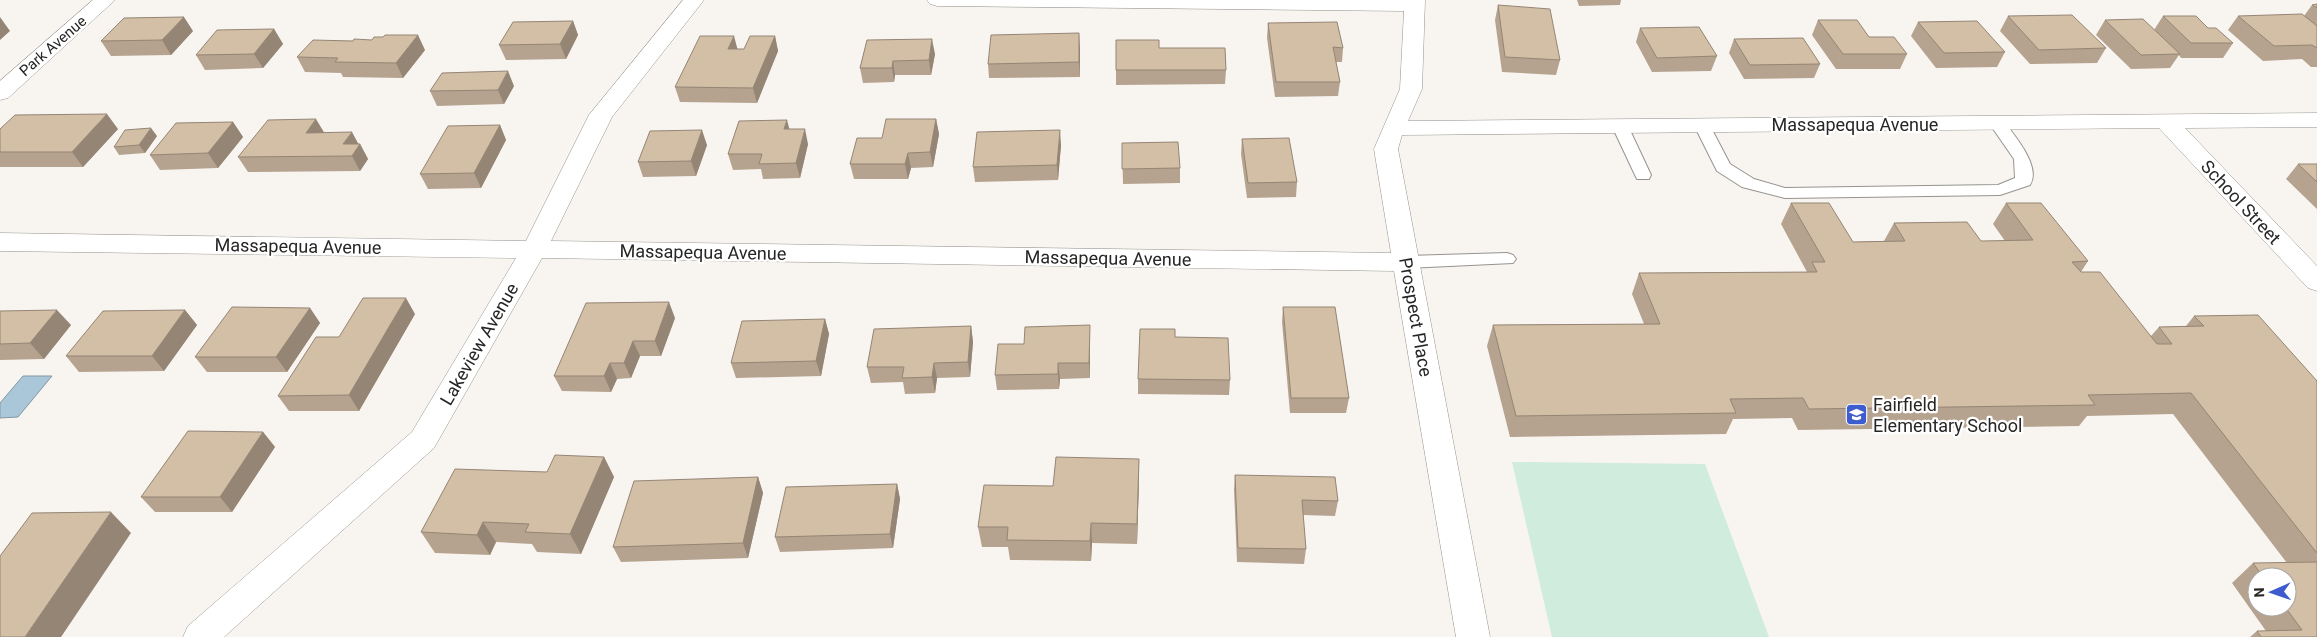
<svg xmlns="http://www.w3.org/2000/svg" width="2317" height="637" font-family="Roboto,sans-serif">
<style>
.green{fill:#cfecdd}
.water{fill:#aac7d9;stroke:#8397a3}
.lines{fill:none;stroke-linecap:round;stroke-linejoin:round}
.lane-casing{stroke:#96938f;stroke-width:2}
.street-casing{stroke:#96938f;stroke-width:1}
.lane{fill:#fff;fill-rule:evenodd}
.street{fill:#fff;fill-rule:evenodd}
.wall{fill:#b5a38f;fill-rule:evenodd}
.shaded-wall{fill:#948574}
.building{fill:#d3bea6;stroke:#948574}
.labels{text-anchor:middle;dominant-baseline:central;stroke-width:4.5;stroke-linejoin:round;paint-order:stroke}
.far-street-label{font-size:15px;fill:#272625;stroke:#fff}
.street-label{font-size:18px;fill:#272625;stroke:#fff}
.poi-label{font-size:18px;fill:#272625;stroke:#fff;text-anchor:start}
</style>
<rect width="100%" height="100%" fill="#f8f5f1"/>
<path class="green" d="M1512,462l193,2 64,173h-217z"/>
<path class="water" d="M23,376h29l-34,41 -18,1v-15z"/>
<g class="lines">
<defs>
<path id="lane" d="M1997,118l6,2c10,14 39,46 27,65l-30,10 -215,3 -43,-11 -25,-16 -23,-46 2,-3h12l22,42 24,15 31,9 213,-3 17,-7 -1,-19 -25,-36 2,-3z
M1620,121l6,2 2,3 23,49 -2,4h-12l-2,-4 -23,-49 2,-3z
M1507,253l6,2 3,4 -3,4 -106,5 -6,-2 -3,-4 3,-4 6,-2z"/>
<path id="street" d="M93,0h22l-107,98 -8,2v-19z
M683,0h21l-92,117 -61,124 840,12 -17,-104 26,-60 4,-78 -467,-5 -7,-2 -3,-4h498l-3,89 -14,32 909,-8v14l-132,1 132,138v25l-9,-3 -149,-160 -757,7 -4,14 92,488h-34l-62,-366 -852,-13 -108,190 -210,189h-41l5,-11 224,-194 104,-174 -516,-7v-18l526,8 63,-126z"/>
</defs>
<use href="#lane" class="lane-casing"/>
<use href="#street" class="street-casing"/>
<use href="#lane" class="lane"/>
<use href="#street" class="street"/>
</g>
<path class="wall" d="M1577,0h44l-1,5 -41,1z
M2317,4v63h-6l-9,-8 -39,2 -35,-31 10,-14h66l8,-11z
M1498,5l62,55 -4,15 -54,-3 -7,-52z
M2008,16l98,32 -9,15 -67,1 -30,-33z
M2163,16l45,12 25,15 -10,15h-42l-2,-3 -9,13 -39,1 -35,-34 9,-15 49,10z
M1818,20l89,34 -7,15h-64l-24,-34z
M573,21l5,14 -12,24 -60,1 -7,-15z
M1918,22l87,30 -8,15 -61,1 -25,-32z
M1268,23l75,25 -1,14h-6l4,20 -2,14 -63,1 -8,-59z
M1640,28l77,28 -6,15 -59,1 -16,-30z
M274,29l9,15 -20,24 -58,2 -9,-15z
M193,31l-22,24 -60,1 -10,-15z
M775,36l3,15 -21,52 -77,-1 -5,-15 63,-38h6z
M1734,39l86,25 -6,14 -70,1 -15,-26z
M867,40l68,14 -4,21h-36l-1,7 -31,1 -3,-15z
M353,41l72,9 -22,28 -60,-1 -2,-4 -36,-1 -8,-15z
M1080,48v29l-91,1 -1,-14z
M1159,48l67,22 -1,14 -109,1v-15z
M514,86l-10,18 -67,2 -7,-15z
M936,119l3,15 -6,33 -22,1 -3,11h-54l-4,-15 32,-26z
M233,122l10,15 -25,31 -58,2 -10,-15z
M500,125l6,15 -25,48 -53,1 -8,-15z
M0,129h118l-35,38h-83z
M789,129l19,15 -8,34 -37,1 -2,-10 -28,1 -5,-16z
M157,136l-12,17 -26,2 -5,-8z
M1242,139l55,43 -1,15 -49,1 -6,-44z
M1122,143l58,25v15l-57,1z
M360,144l8,15 -8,12 -112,1 -10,-15z
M707,145l-11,31 -53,1 -5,-15z
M1061,145l-3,35 -83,2 -2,-15z
M2298,164h19v45l-31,-30z
M1791,203l62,39 31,-1 10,-18 87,18h24l-12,-17 13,-21 82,58 -7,11 70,64 8,-9 27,-1 8,-10 123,65v256h-67l7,-6h9l-34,-48 21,-20h34l-114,-149 -86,2 -8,10 -281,4 -6,-12 -59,1 -7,15 -216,3 -23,-91 6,-21 151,-1 -12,-30 7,-21 168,-1 -26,-48zM2257,577h30v30h-30z
M1283,307l66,91 -3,15h-56l-8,-91z
M310,308l10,15 -33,49h-80l-12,-15z
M185,310l12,15 -33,46 -85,1 -13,-16z
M0,311l71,14 -27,34 -44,1z
M415,314l-56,97h-70l-11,-15 61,-59z
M675,318l-14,38h-21l-9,22 -14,1 -6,13 -49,-1 -8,-15z
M825,319l4,15 -8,42 -85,2 -5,-15z
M971,326l2,16 -3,35 -33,1 -2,15 -30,1 -2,-12 -32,1 -4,-16z
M1175,337l55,43 -1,15 -91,-1v-15z
M1090,341v37l-30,1 -1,10 -62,1 -2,-15z
M263,432l12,15 -43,65h-77l-14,-15z
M604,457l10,20 -33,77 -44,-2 -5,-8 -36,-2 -6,13 -55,-2 -14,-21 126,-60z
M1139,459v20l-2,65 -45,-1 -1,18 -81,-1 -2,-13h-26l-4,-20 75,-41z
M1235,475l103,26 -3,15 -32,-1 3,34 -2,15 -67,-2 -3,-72z
M758,477l5,16 -15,65 -127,4 -8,-15z
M897,484l3,15 -7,49 -113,4 -5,-15z"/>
<path class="shaded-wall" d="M0,17l10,14 -10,9z
M184,17l9,14 -22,24 -9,-15z
M573,21l5,14 -12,24 -6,-15z
M274,29l9,15 -20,24 -9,-14z
M1079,33l1,15v29l-1,-15z
M418,35l7,15 -22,28 -7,-15z
M734,36l4,15 -10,-2z
M775,36l3,15 -21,52 -4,-15z
M932,39l3,15 -4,21 -2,-15z
M893,61l2,14 -1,7 -2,-14z
M508,71l6,15 -10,18 -6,-14z
M107,114l11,15 -35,38 -11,-15z
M316,119l9,15 -19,-1z
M936,119l3,15 -6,33 -3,-15z
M787,120l4,15 -7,-6z
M233,122l10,15 -25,31 -10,-15z
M500,125l6,15 -25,48 -7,-15z
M151,128l6,8 -12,17 -6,-8z
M805,129l3,15 -8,34 -4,-15z
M702,130l5,15 -11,31 -5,-15z
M1060,130l1,15 -3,35 -1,-15z
M352,132l7,13 1,-1 8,15 -8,12 -8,-15 -9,-12z
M908,153l3,15 -3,11 -3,-15z
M406,298l9,16 -56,97 -10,-16z
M669,302l6,16 -14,38 -6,-15z
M310,308l10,15 -33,49 -11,-15z
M57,310l14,15 -27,34 -14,-16z
M185,310l12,15 -33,46 -12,-15z
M825,319l4,15 -8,42 -5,-15z
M1090,325v53l-1,-15z
M971,326l2,16 -3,35 -2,-15z
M633,341l7,15 -9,22 -7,-15z
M610,363l7,16 -6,13 -7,-16z
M934,363l3,15 -2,15 -3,-16z
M1058,363l2,16 -1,10 -1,-15z
M263,432l12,15 -43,65 -12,-15z
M604,457l10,20 -33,77 -11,-20z
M1139,459v20l-2,65v-20z
M758,477l5,16 -15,65 -5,-15z
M897,484l3,15 -7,49 -3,-14z
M111,512l20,21 -70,104h-36z
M483,522l13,20 -6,13 -13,-20z
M1091,523l1,20 -1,18 -1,-20z"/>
<path class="building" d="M2317,4v4l-5,-3z
M1498,5l52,4 10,51 -55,-3z
M2302,14l15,12v22l-5,-3 -38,1 -36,-30z
M2072,15l34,33 -67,2 -31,-34z
M2163,16h33l12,12h8l17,15h-42z
M184,17l-22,23 -61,1 23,-23z
M2143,19l37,35 -39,1 -36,-35z
M1818,20h39l12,17h25l13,17h-64z
M573,21l-13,23 -61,1 14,-23z
M1977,21l28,31 -61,1 -26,-31z
M1337,22l6,26 -10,-1 7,35h-64l-8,-59z
M1699,27l18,29 -60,2 -17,-30z
M274,29l-20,25 -58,1 21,-25z
M1079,33v29l-91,2 3,-29z
M385,35h33l-22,28 -61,-1 3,-4 -41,-1 16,-17 40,1 1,-2 18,1 2,-3h9z
M700,36h34l-6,13h16l6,-13h25l-22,52 -78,-1z
M1803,38l17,26 -70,1 -16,-26z
M932,39l-3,21 -36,1 -1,7h-32l7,-28z
M1116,40h43v8h66l1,22h-110z
M508,71l-10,19 -68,1 12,-18z
M107,114l-35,38h-72v-23l15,-14z
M316,119l-10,14 46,-1 -9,12h17l-8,12 -114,1 30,-37z
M886,119h50l-6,33 -22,1 -3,11h-55l7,-26h25z
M787,120l-3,9h21l-9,34 -37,1 3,-10h-34l11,-33z
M233,122l-25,31 -58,2 26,-32z
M500,125l-26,48 -54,1 28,-48z
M151,128l-12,17 -25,2 11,-17z
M702,130l-11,31 -53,1 12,-31z
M1060,130l-3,35 -84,2 4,-35z
M1289,138l8,44 -49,1 -6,-44z
M1178,142l2,26 -58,1v-26z
M2298,164h19v18z
M1791,203h38l24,39 52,-1 -11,-18 73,-1 14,19 52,-1 -27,-37h35l47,58 -16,1 9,10h19l57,72h15l-13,-17 45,-1 -10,-10 64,-1 59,66v172l-126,-160 -103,2 7,10 -286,4 -6,-11 -73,1 6,14 -220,3 -23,-91 167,-1 -21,-51 178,-1 -5,-10h13z
M363,298h43l-57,97 -71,1 38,-59h23z
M669,302l-14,39h-22l-9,22h-14l-6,13h-50l32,-73z
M232,307l78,1 -34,49h-81z
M1283,307h52l14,91h-58z
M57,310l-27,33 -30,1v-33z
M185,310l-33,46h-86l37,-45z
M825,319l-9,42 -85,2 11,-42z
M1090,325l-1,38h-31v11l-63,1 3,-31h26l1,-17z
M971,326l-3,36 -34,1 -2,14 -30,1 2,-11h-37l7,-38z
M1140,329h35v8l53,1 2,42 -92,-1z
M188,431l75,1 -43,65h-79z
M555,455l49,2 -34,77 -45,-2 4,-8 -46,-2 -6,13 -56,-3 34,-63 92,3z
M1056,457l83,2 -2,65 -46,-1 -1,18 -83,-1 1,-13h-30l6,-42 69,1z
M1235,475l100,2 3,24 -36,-1 4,49 -68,-1z
M758,477l-15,66 -130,4 21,-66z
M897,484l-7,50 -115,3 11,-50z
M111,512l-86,125h-25v-81l32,-43z
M2317,562v75h-56l-4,-6 45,-1 -17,-23h2v-30h-24l-10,-14z"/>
<defs>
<symbol id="school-square" viewBox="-11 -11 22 22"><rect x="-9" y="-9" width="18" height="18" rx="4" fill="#3e5cce" stroke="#fff"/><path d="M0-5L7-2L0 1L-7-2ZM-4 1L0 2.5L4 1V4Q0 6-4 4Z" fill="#fff"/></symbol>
</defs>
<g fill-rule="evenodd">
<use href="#school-square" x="1844" y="402" width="25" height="25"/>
</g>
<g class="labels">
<g class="far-street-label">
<text transform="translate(53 46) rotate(-41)">Park Avenue</text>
</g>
<g class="street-label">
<text x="1855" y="124">Massapequa Avenue</text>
<text transform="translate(2241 202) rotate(47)">School Street</text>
<text transform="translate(298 246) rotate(1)">Massapequa Avenue</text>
<text transform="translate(703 252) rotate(1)">Massapequa Avenue</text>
<text transform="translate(1108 258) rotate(1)">Massapequa Avenue</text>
<text transform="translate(1416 317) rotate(80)">Prospect Place</text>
<text transform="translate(479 344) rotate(-60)">Lakeview Avenue</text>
</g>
<g class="poi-label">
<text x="1873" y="404">Fairfield<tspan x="1873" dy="21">Elementary School</tspan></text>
</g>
</g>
<g transform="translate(2272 592) rotate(268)"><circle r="24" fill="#ffffff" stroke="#a9a8a8"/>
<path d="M0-4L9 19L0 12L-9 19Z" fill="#3e5cce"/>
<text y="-8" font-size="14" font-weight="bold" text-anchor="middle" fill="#272625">N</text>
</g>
</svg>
